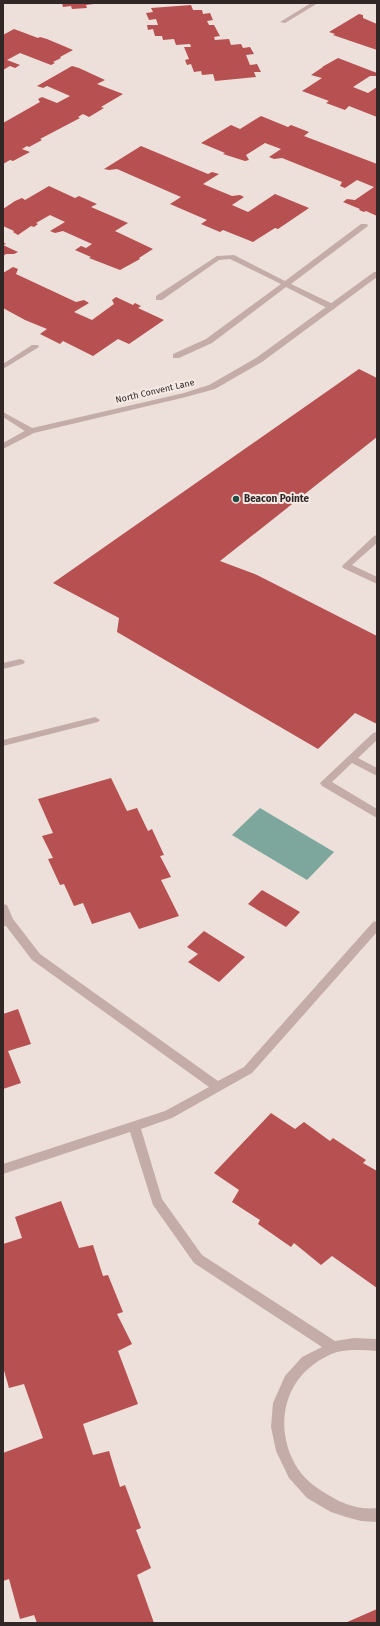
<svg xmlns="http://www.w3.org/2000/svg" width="380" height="1626" font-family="'Fira Sans',sans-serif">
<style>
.water{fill:#7da79d}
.building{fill:#b65051}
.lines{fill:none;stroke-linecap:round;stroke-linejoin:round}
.lane{fill:#c4ada8;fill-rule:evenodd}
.street{fill:#c4ada8;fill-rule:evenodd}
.poi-dot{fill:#224d45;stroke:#f6eae5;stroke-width:1.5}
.labels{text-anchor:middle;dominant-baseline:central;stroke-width:4;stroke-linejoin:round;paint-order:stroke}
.far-street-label{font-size:9px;fill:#312727;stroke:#f6eae5}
.poi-label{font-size:10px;font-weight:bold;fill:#312727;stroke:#f6eae5;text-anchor:start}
</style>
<rect width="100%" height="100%" fill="#eddfda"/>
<path class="water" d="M260,808l74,44 -27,28 -75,-45z"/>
<path class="building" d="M62,3h32v1l-8,1 1,3 -15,1 -1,-3 -8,1z
M191,5l2,5h9l1,4 7,-1 3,7 -6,1 2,4h5l6,11 -6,1 1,3 14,-1 2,6 10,-1 2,4 7,-1 4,7 -8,1 4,10 7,-1 4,8h-7l2,5 -41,4 -2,-7 -11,1 -1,-4 -7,1 -3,-8 -4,1 -2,-5 4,-1 -5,-12h7l-1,-3 -14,1 -2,-6 -11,1 -1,-4h-7l-2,-7 -5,1 -1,-5h11l-2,-6 -7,1 -3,-7 7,-1 -2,-4z
M359,14l4,1v3l14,6v26l-44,-15 2,-1 -6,-2z
M14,29l24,9 2,-1 7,2 26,11 -13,7 1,1 -8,4 2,1 -4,2 -31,-12 -13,7 13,5 -5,3 -5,-2 -7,4v-35z
M338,58l39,15v3h-7l-17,11 15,6 9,-6v30l-28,-11 -4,4 -19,-7 3,-2 -27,-10 20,-13 -11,-3 12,-8h-1z
M72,66l7,2 26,12 -8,4 26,10 -22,13 3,1 -15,9 -6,-3 -5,3 2,1 -40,21 2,1 -13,7 -2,-1 -5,3 8,3 -17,9 -3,-1 -7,4v-41l37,-21 -2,-3 4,-2 15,6 13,-7 -23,-10 -4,2 -6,-2z
M261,116l27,11 3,-2 18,7 -5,4 73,28v52l-11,-5 -2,1 -5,-2 1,-1 -17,-7 4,-3 8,1 19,-13 -17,-7 -12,8 -5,-2 2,-4 -60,-24 -8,1 -5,-2 12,-8 -16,-6 -19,12 3,5 -4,1 -22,-7 2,-1 -24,-10 30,-18 9,4z
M141,146l67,28 4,-2 7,2 -16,10 29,12 8,-1 4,2 -12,8 16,7 27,-18 34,14 -31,21 -3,-1 -22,14 -30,-12 -3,2 -19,-8 6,-4 -37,-16 11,-7 -64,-28 -8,1 -5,-1z
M49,186l26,12 4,-2 18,8 -6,3 37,16 -13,8 38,18 -14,9 1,1 -20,11 -31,-12 2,-1 -16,-7 6,-4 5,2 6,-4 -29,-13 -8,2 -5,-2 15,-9 -15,-7 -14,8 2,1 -4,3 -3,-1 -13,9 -5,-3 1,-1 -11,-5v-17l12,-8 7,-3 3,2z
M3,242l3,2 -3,1 15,7 -4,2h-8l-3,2z
M13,267l5,2 -2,5 60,28 8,-2 5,3 -15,9 18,8 22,-16 -2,-4 4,-3 17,8 2,-2 6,3 -3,2 26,12 -35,24 -11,-5 -25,17 -30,-15 -3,3 -20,-10 7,-5 -22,-9 -22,-12v-35z
M359,369l18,9v59l-157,124 37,14 120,61v88l-22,-11 -37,36 -201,-117 2,-14 -66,-35z
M111,778l16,33 10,-3 11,23 4,-2 12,26 -4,1 11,21 -10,3 18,36 -40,13 -9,-17 -38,12 -9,-21 -9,3 -10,-22 -4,1 -12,-26 5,-1 -11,-22 11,-3 -15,-34z
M262,890l38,22 -14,15 -38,-23z
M204,931l41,26 -26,25 -31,-20 10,-8 -11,-7z
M18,1009l13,35 -23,7 13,32 -18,6v-75z
M271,1113l24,16 9,-7 26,19 3,-3 33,22 -3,3 14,8v117l-45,-32 -11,9 -27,-22 -3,4 -33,-23 2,-4 -28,-18 7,-12 -25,-17z
M61,1201l18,47 14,-3 10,31 5,-1 15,37 -6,2 15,30 -14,7 20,53 -55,20 10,31 16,-4 11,36 5,-2 16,43 -5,2 15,38 -14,7 17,48h-117l-3,-8 -14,4 -11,-40 -6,2v-128l40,-15 -19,-54 -15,4 -6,-21v-123l19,-6 -7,-21z
M377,1609v14h-32z"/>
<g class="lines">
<path class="lane" d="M311,3h7l-33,20 -5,-1z
M361,224h6l1,2 -77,58 44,21v4h-6l-43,-22 -74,56 -33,15h-6v-4l33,-15 75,-55 -51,-25 -11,1 -57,40h-6v-4l61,-40 17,-1 51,26z
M32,345h6l1,2 -36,22v-5z
M3,412l31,17 1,2 -4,2h-3l-25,-16z
M377,535v8l-25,22 25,12v7l-34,-16 -1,-2 32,-30z
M20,659l3,1 2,2 -2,2 -20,5v-6z
M95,717l5,3 -2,2 -95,24v-6z
M377,732v8l-19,18 19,10v8l-25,-13 -20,19 45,27v9l-55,-32 -2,-3 53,-50z
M3,904l4,1 6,14 27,35 178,127 26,-14 129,-145 4,-1v11l-125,141 -80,45 -31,11 21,70 40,56 133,86 19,-3 23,1v12c-13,-1 -27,-2 -40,1 -13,4 -26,13 -35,23 -23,26 -23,65 -4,94 8,12 20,20 32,27 15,9 30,14 47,12v14l-16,-1 -15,-4 -15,-5 -24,-14 -18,-20 -13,-27 -5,-24 2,-24 12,-27 17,-19 20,-10 -128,-84 -41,-58 -23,-73 -127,42v-10l162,-53 44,-24 -177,-127 -26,-34h-3z"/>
<path class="street" d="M374,272h3v5l-115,85 -47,27 -29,8 -152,36 -31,16v-6l25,-14 156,-36 25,-8 47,-27z"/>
</g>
<circle class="poi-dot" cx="236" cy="499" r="4"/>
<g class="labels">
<g class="far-street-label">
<text transform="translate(155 391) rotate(-13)">North Convent Lane</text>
</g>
<g class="poi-label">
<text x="244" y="499">Beacon Pointe</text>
</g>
</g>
<rect width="380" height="1626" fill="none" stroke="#312727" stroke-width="8"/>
</svg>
